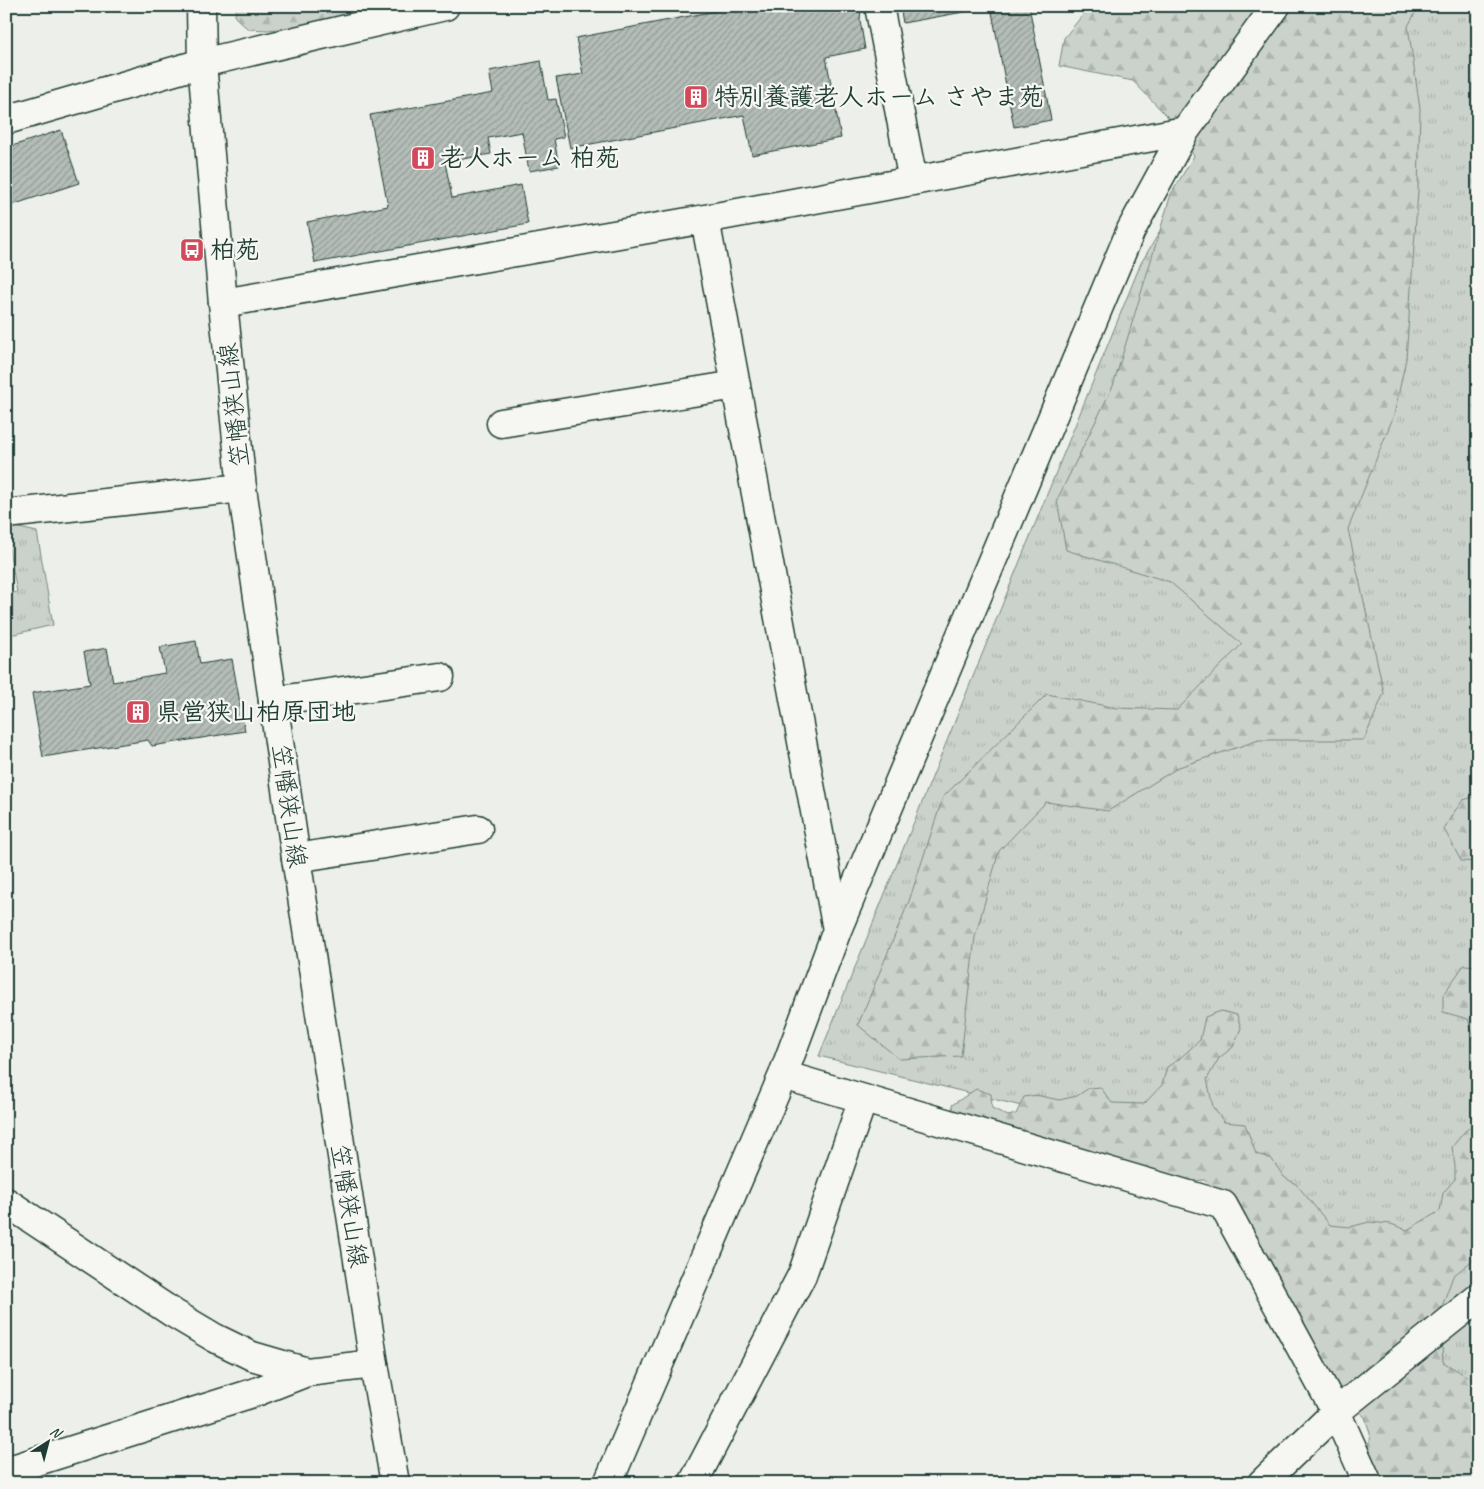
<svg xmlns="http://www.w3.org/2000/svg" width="1484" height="1489" font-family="Caveat,'Klee One',sans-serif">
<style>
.grass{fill:url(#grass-tufts);stroke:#758880}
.forest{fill:url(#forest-firs);stroke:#758880}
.building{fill:url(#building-hatch);stroke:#1f3d34}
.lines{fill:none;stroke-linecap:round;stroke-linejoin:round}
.minor-casing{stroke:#1f3d34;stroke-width:31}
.tertiary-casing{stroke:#1f3d34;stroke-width:31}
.secondary-casing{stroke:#1f3d34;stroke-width:31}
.minor{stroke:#f6f6f2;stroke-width:28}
.tertiary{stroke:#f6f6f2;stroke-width:28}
.secondary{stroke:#f6f6f2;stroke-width:28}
.labels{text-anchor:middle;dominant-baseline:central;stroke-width:4.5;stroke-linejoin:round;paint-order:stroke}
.poi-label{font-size:25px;font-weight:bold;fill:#1f3d34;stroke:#f6f6f2;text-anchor:start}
.street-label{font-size:25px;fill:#1f3d34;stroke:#f6f6f2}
</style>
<defs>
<pattern id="grass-tufts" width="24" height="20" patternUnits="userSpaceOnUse" patternTransform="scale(1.25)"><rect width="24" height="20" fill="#cbd2cc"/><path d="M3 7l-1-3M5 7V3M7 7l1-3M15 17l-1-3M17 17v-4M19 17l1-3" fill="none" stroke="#aeb5b0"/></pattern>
<pattern id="forest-firs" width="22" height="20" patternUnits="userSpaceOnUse" patternTransform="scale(1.25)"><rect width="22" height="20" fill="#cbd2cc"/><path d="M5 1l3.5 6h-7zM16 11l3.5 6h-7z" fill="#aeb5b0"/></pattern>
<pattern id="building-hatch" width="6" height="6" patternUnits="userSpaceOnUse" patternTransform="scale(1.25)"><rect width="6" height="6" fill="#b4bdb8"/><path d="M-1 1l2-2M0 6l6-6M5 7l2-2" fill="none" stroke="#929b96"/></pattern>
</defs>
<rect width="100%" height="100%" fill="#edefea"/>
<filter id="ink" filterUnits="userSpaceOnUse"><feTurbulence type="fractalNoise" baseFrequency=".02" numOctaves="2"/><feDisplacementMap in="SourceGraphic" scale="10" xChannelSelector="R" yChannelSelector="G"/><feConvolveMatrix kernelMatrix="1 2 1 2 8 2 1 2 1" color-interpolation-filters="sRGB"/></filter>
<g filter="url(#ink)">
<path class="grass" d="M1300,6h178v1422l-238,-268 -421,-104 322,-793 83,-138z
M6,525l31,7 16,93 -47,11v-42l11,-2 -11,-59z"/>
<path class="forest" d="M236,6h189l-125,21 -33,3 -19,-1 -13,-12z
M1090,6h329l-11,20 12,83 -2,82 -12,168 -12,56 -46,114 36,164 -20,47h-105l-80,27 -71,44 -62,-9 -47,49 -24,86 -14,119 -62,3 -41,-34 51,-124 34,-104 104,-103 69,14 61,2 65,-66 -72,-62 -104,-32 -9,-50 56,-114 58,-192 23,-38 -27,-40 -34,-35 -74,-15 5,-28z
M1478,796v66l-17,-1 -17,-32 8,-14 11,-15z
M1464,965l14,1v79l-2,-1 -8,-25 -25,-7v-17z
M1221,1011l16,4 4,13 -8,19 -14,11 -12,21 6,28 11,15 21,2 11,30 15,4 13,19 13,8 33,40 20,2 19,-5 22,2 16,6 33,-19 3,-18 12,-14v-13l-3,-19 13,-16 13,-9v134l-25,20 -13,36 3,50 35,21v100h-87l-21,-16 -2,-18 2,-16 -5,-16 -26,-21 -72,-132 -17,-38 -20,-26 -26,-20 -22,2 -228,-65 -2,-12 24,-16 15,5 1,14 16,8 8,-2 8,-17 12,-2 23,5 18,-4 12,-8 11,-1 12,16 32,1 18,-19 5,-18 12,-8 21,-19 5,-23z"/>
<path class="building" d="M731,6h128l2,2 -1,12 5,29 -39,8 15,81 -89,17 -8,-40 -174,33 -14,-70 27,-4 -7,-36 155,-30z
M900,6h129l22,114 -37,7 -23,-120 -88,16z
M541,61l7,39 8,-1 8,38 -10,2 5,27 -30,5 -7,-39 -34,6 3,16 -46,8 7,36 69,-13 7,39 -213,39 -8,-41 81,-16 -18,-91 123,-22 -4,-22z
M61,130l18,53 -73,24v-59z
M196,641l4,23 32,-5 13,72 -93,15 -4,-6 -105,17 -11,-64 58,-9 -6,-32 23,-4 6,34 52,-9 -5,-26z"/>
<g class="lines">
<defs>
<path id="minor" d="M879,6l34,175
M202,63l243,-57
M705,219l132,711
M223,303l482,-84 480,-88
M501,423l235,-38
M6,514l236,-26
M273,701l167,-24
M296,858l182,-29
M783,1075l440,130 113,207 32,71
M6,1471l250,-79 51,-20
M608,1483l175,-408 54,-145 294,-700 54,-99 91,-125
M693,1483l109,-208 61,-176
M1262,1483l74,-71 142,-114"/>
<path id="tertiary" d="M6,120l196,-57
M6,1202l167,111 42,25 37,18 55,16 67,-8"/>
<path id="secondary" d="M201,6l1,57 21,240 19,185 54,370 78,506 21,119"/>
</defs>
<use href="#minor" class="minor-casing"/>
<use href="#tertiary" class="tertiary-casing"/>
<use href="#secondary" class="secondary-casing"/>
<use href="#minor" class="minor"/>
<use href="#tertiary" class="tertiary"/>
<use href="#secondary" class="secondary"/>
</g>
</g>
<defs>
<symbol id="building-square" viewBox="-11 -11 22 22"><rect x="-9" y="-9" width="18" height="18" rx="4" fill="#d1495b" stroke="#f6f6f2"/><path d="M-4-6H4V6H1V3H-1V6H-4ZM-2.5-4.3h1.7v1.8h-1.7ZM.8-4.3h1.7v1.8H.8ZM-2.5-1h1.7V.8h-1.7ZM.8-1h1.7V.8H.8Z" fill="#fff"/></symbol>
<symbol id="bus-square" viewBox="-11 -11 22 22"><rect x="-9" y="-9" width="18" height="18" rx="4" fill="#d1495b" stroke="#f6f6f2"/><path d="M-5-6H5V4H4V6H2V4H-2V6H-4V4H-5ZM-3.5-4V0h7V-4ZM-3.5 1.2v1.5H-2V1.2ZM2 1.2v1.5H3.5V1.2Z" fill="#fff"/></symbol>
</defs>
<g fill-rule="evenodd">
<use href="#building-square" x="682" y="83" width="28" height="28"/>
<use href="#building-square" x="409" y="144" width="28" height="28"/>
<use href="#bus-square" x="178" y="236" width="28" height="28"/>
<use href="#building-square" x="124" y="698" width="28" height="28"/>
</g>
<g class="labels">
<g class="poi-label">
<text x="714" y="97">特別養護老人ホーム さやま苑</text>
<text x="440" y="158">老人ホーム 柏苑</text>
<text x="210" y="250">柏苑</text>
<text x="156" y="712">県営狭山柏原団地</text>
</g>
<g class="street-label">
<text transform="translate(234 405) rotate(-96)">笠幡狭山線</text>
<text transform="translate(289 806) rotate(82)">笠幡狭山線</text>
<text transform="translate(349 1206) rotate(81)">笠幡狭山線</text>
</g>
</g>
<rect width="1484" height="1489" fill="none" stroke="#f6f6f2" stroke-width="25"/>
<rect x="12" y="12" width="1459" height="1464" fill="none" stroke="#1f3d34" stroke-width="2" filter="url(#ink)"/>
<g transform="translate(48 1442) rotate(36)" stroke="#f6f6f2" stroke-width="4" paint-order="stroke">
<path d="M0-4L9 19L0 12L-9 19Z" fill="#1f3d34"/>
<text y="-8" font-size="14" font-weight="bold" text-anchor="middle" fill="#1f3d34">N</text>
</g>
</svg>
